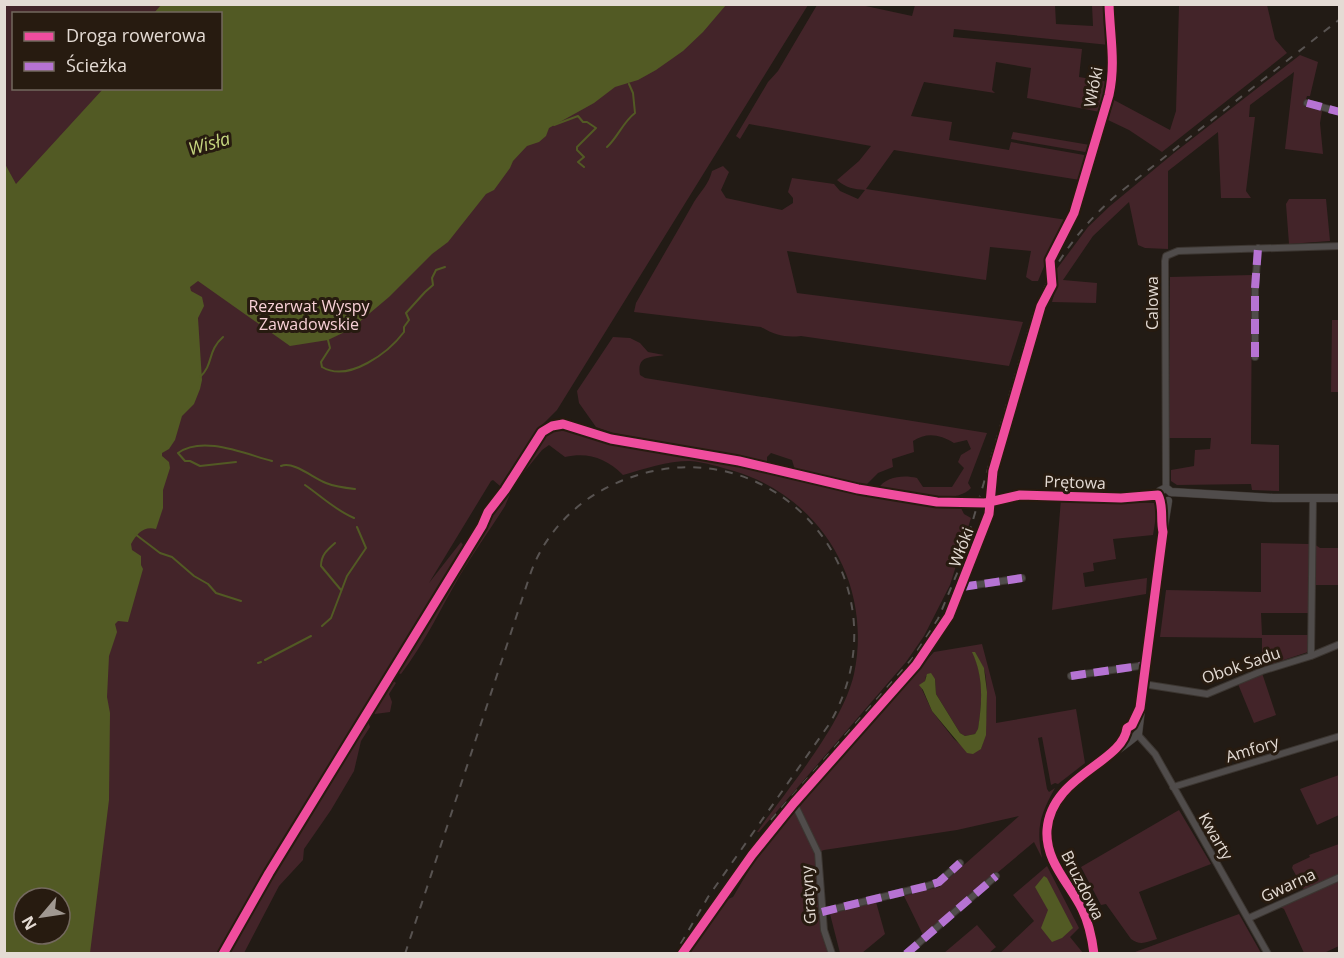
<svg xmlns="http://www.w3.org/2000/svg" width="1344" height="958" font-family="'Open Sans',sans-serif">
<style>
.green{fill:#432429;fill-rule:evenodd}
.water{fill:#525a24;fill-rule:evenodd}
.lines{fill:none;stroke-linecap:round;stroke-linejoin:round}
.stream{stroke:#525a24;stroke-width:2}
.minor-casing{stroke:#3c3631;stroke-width:8}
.tertiary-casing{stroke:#3c3631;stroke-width:9}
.minor{stroke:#504c4b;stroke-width:6}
.tertiary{stroke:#504c4b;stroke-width:8}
.rail{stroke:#585351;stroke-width:2;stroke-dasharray:8 8;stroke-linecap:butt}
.quiet{stroke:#b673d3;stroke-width:8;stroke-dasharray:15 8;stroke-linecap:butt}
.cycleway-casing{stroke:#271b10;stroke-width:13}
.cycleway{stroke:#ef4d9e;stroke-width:9}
.labels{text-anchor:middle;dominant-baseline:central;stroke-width:6;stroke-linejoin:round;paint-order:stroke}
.street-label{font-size:16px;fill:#e4dbd4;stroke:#271b10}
.park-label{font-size:16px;fill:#f8d0d6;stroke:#271b10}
.water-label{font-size:18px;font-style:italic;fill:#c6d67f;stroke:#271b10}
</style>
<rect width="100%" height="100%" fill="#221b15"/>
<path class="green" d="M4,5h804l-251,405 -21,21 -36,55 -7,-6 -2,1 -62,102 32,-41 5,7 -178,289 -67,115h-205l8,-19h36v-36l-55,-505zM14,14h206v74h-206z
M817,5h44l51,11 3,-11h140l1,19 37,2 -1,-21h11l1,22 3,1 2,17 -155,-16 -1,8 129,12 -3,28 30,5 -9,30 -73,-14 4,-30 -35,-6 -4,28 3,3 -71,-11 -13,34 41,6 -3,18 60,10 2,-8 73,13 2,2 -6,23 -186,-30 -28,39 201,31 -17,32 -12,29h-6l-6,-4 5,-26 -41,-4 -4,33 -199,-29 10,42 226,29 -14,44 -208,-30c-15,2 -27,-1 -40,-9l-127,-15 2,-9c19,-34 39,-67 58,-101 7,-11 15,-18 18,-31l11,-5 6,6 -8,18 5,8 56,12 11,-7v-5l-5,-6 4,-14 42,6 6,7 18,8 7,-9c-11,-1 -19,-2 -28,-10l22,-19 12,-15 -122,-22 -9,15 -4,-3 32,-54 10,-11z
M1179,5h88l8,34 12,14 -125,99 -33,-22 -21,-10 6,-20 56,30 6,-19z
M1300,55l18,7 -8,34h-3l-3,10 18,5 -2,12 3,31 -38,-5 9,-77 -44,33 -1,12h6l-9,74 5,7h-30l-3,-66 -50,39v78l-23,-1 -7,-3 -9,-43 -36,34 -30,44 34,3 -1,20 -44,-1 4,-15 -3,-13 35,-47 22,-21 64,-53z
M1013,132l77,13 -2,6 -3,1 -74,-13z
M1289,199h37l4,42 -41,3 -3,-40z
M1252,275l-1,169 28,1v46l-27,-1 -1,-6 -74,1 -6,-4v-11l23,-4 1,-16 15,-1 1,-11h-42l1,-161z
M1332,320h7v72h-8z
M613,337l17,1 10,5 8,9 16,3c-11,3 -28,-1 -24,20l5,3 342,55 -19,50 3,5c-17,19 -69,4 -93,1 8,-13 26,-14 39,-11l6,9h29l12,-19 -6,-6 3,-7 10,-6 -4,-9 -13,3c-14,-9 -28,-11 -41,-2l1,11 -22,7 1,8 -15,6 -13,13 -70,-16 -3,-10 -21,-7 -4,4v6l-30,-8 -124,-22 -17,-6 -17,-24 -2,-12z
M563,428c17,3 32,10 49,15 32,8 67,9 100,16 82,18 163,45 248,47l4,8 7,4 -21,67 -26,51 -18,26 -147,170h-2c31,-44 85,-106 97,-158 19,-90 -33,-177 -120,-203 -14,-4 -30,-9 -44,-10 -23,0 -46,8 -67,14 -17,-17 -35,-23 -58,-18l-16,-12 -7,5 -22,27h-2l27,-42 6,-4z
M508,492l2,2 -5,12c-15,24 -32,47 -46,71 -19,33 -35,67 -58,97l-5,-2 1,-5 86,-141z
M1061,499l93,4 3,7 -4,25 -40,4 3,20 -23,4 1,8 -11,2 2,14 62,-9 -1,16 -94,16z
M1261,543l48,1v69h-48l1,22h46v17l-46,15v-29l-102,-1 6,-47 95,2z
M1314,544l6,4h19v37h-25z
M982,644l14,53v26l80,-14 9,54 -27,21 -3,-1 -4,2 -9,-48 -4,1 9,51 2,3 6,-4c-15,27 -19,39 -13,70l-8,-16 -111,93 -19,-39 35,-9 80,-71 -62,14 -133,20 -8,3 4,72 9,28 -143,1 11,-12 26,-41 10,-4 30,-51 38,-41 20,-27 64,-74 49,-52zM973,653c3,5 9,10 11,16 5,15 3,66 -3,80l-19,-3 -8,-7 -22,-28 -12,-26 5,-4 1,-5 9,3 1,15 24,39 5,3 10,-2 3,-4c4,-27 6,-53 -5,-77z
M1262,673l14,42 -22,8 -16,-39z
M391,679l5,4 -7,11 3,8 -2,10 -15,2 -5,-4z
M367,719l3,8 -9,14 -7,30 -23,39 -27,39 -1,11 -24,26 -35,67h-18z
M1339,775v40l-22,10 -17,-36z
M1179,810l32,54 -72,28 18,47c-10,3 -17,7 -26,0l-25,-35 -5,1 -20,-38z
M1339,844v31l-35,15 -12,-22 1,-3 17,-8 -1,-2z
M1047,866l32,62 -9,9 13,16 -84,1 35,-33 -21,-26z
M1339,880v66l-15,7h-20l-20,-44 -4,-2z
M876,902l9,32 -23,19h-22l-10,-39z
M1239,914l22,39 -125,1 -1,-2z
M977,925l19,22 -7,6h-45z"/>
<path class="water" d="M161,5h565l-23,27 -20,19 -27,19 -18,10 -23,7 -21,16 -45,25 -3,8 -7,6 -12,4 -14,15 -3,7 -16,22 -8,4 -38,48 -16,12 -43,43 -38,32 -23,11 -38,6 -92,-65 -8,6 1,4 11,6 2,9 -6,12 4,62 -2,9 -6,15 -12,12 -7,24 -6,9 -7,4v3l7,6 1,6 -7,22v18l-7,21c-13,-3 -19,5 -25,15l1,6 9,6v9l2,4 -15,53 -10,-1 -3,3 2,8 -8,24 -2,41 3,16 -1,87 -19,153h-85v-789l11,20 87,-95 117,-1v-74l-66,-1zM24,898h36v36h-36z
M972,652h3l9,16 3,24 -1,43 -5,14 -8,5 -6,-1 -35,-42 -9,-21 -4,-5 6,-4 2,-7 4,-1 4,6 1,15 24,39 5,3 10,-2 3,-5c4,-26 6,-52 -6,-77z
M1044,876l3,2 26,50 -11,10 -10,4 -11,-14 7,-18 -13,-23z"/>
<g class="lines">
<path class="stream" d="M554,125l24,-9 5,6h4l9,6 -19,19v3l7,7 -6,5 6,5
M607,147c11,-10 16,-25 28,-34l-2,-20 -4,-9
M328,340l2,8 -9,14 1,5c27,16 67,-15 82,-35v-5l5,-7 -3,-7 19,-21 8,-7 -1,-7 4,-8 9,-3
M200,377c14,-13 7,-26 23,-40
M236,462l-36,4 -10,-5h-5l-7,-8c25,-18 67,1 94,8
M281,466c13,-5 32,12 45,17 10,4 19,5 29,6
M305,485c16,11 30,25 49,33
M135,534l25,19 12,4 22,19 14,8 8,9 25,8
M335,543c-8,7 -14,12 -14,23l20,24
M322,626l9,-8 16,-42 19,-28 -9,-21
M265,660l46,-24
M258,663l3,-1"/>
<defs>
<path id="minor" d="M1307,103l33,9
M1255,357v-69l3,-40
M1166,488l-1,-227 1,-5 12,-5 162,-5
M992,502l28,-7 101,3 37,-3
M962,587l60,-9
M1311,656l2,-158
M1071,676l75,-11
M1143,684l64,10 55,-23 49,-15 29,-12
M1138,735l17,19 113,200
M1173,787l167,-51
M794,803l24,50 6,77 8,24
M822,912l105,-26 12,-4 21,-19
M1249,918l91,-41
M682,954l70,-99 42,-52 122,-138 33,-49 40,-102 4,-43 48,-165 11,-21 -2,-25 24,-47 35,-118c7,-32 1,-58 0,-91
M906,954l90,-78"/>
<path id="tertiary" d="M1171,492l102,6h67
M1162,501l-1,18 1,12
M1162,501l-4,-6 2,-4 6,-3 5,4
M1116,749l11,-15v-6l5,-3 6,-13
M1094,954c-2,-16 -5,-31 -12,-45 -21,-42 -60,-77 -13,-123 20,-20 48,-33 69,-52l22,-183 8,-50"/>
</defs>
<use href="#minor" class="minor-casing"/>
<use href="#tertiary" class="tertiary-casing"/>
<use href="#minor" class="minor"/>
<use href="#tertiary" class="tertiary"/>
<path class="rail" d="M771,820l141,-161 26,-40 20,-48 75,-256c18,-49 47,-89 86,-122l221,-174
M405,954l125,-379c13,-39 44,-72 80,-89 155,-75 304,89 220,237l-122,174 -28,48"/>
<path class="quiet" d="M1307,103l33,9
M1255,357v-69l3,-40
M962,587l60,-9
M1071,676l75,-11
M822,912l105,-26 12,-4 21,-19
M906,954l90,-78"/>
<defs>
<path id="cycleway" d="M223,954l46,-81 213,-347 6,-14 17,-22 37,-58 10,-6 11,-2 48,15 128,22 119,28 79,13 48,1 35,-8 101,3 37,-3c6,11 2,24 5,37l-23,176 -8,17 -5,3c-4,35 -76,47 -80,102 -2,31 22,53 35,79 7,14 10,29 12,45
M682,954l70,-99 42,-52 122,-138 33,-49 40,-102 4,-43 48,-165 11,-21 -2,-25 24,-47 35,-118c7,-32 1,-58 0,-91"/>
</defs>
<use href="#cycleway" class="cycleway-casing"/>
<use href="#cycleway" class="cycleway"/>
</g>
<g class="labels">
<g class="street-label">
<text transform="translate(1093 87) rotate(-79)">Włóki</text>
<text transform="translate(1152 303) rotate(-90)">Calowa</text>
<text transform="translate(1075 482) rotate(2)">Prętowa</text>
<text transform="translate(961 547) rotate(-69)">Włóki</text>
<text transform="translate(1241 665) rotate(-19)">Obok Sadu</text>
<text transform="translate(1252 749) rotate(-17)">Amfory</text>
<text transform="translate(1216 836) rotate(60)">Kwarty</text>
<text transform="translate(1083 885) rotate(63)">Bruzdowa</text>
<text transform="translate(1288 885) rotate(-25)">Gwarna</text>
<text transform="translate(808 895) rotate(-94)">Gratyny</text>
</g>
<g class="park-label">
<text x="309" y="306">Rezerwat Wyspy<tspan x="309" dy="18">Zawadowskie</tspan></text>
</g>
<g class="water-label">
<text transform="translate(209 143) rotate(-16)">Wisła</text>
</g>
</g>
<rect width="1344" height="958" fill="none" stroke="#e4dbd4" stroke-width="12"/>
<rect x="12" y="12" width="210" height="78" fill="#271b10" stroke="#73685e" stroke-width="1.5"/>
<rect x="24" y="32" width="30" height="9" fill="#ef4d9e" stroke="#73685e" stroke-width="1.5"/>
<text x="66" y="42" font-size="18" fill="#e4dbd4">Droga rowerowa</text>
<rect x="24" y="62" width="30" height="9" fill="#b673d3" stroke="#73685e" stroke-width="1.5"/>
<text x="66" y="72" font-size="18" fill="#e4dbd4">Ścieżka</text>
<g transform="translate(42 916) rotate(241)"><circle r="28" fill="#271b10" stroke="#73685e" stroke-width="1.5"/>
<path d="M0-4.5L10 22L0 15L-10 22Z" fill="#a09891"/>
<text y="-9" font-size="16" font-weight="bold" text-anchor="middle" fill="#e4dbd4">N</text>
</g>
</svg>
